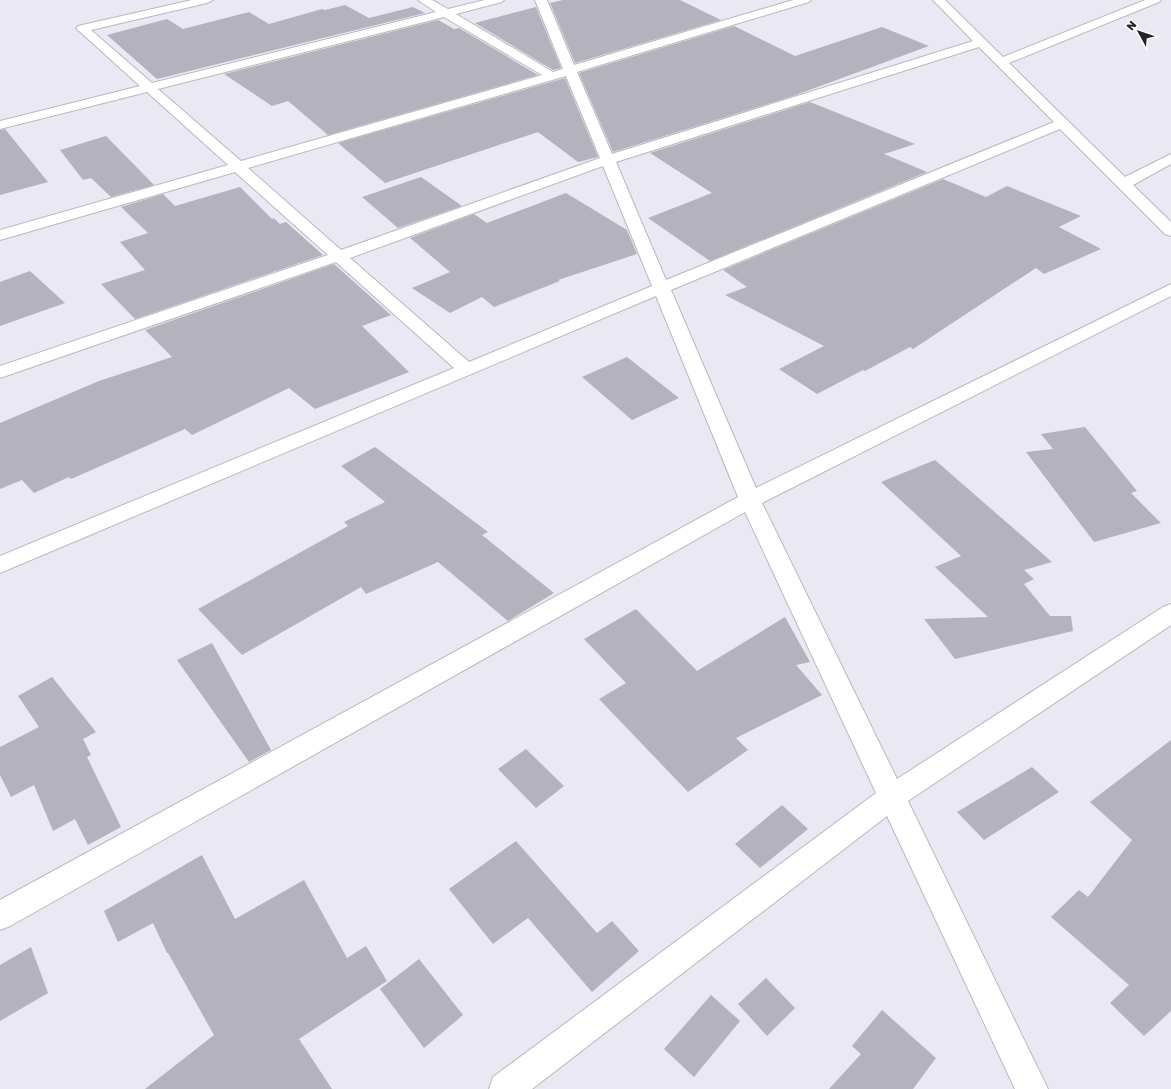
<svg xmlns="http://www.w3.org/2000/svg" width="1171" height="1089" font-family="'Golos Text',sans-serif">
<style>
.building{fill:#b4b2bc}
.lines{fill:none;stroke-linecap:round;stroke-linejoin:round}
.minor-casing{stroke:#b9b7c1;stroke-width:2}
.minor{fill:#fff;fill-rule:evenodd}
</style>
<rect width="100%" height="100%" fill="#eae8f2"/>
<path class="building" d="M563,0h117l41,20 -146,43 -25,-60z
M345,5l24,13 44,-11 12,6 -268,66 -50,-44 60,-16 16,10 66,-17 20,12 53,-15 3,1z
M536,7l25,61 -8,2 -78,-47z
M438,20l16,9 5,-1 79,47 -210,60 -40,-34 -16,5 -48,-32z
M734,26l61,30 87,-29 47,19 -136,50 -180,56 -34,-79z
M565,78l33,79 -20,5 -40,-30 -153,51 -47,-40z
M810,102l105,42 -31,10 43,18 -217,89 -62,-43 64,-25 -62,-40z
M5,129l43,53 -48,13v-65z
M106,136l48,49 -43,12 -20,-19 -8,2 -23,-30z
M421,177l41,29 -64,22 -36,-31z
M943,179l43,18 21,-11 74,30 -22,11 42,22 -57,25 -8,-6 -123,81 -3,-2 -45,24 -2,-1 -46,24 -38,-25 45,-23 -99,-51 22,-8 -24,-17z
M240,187l32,32 2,-1 6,6 6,-2 37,33 -188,64 -34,-35 44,-14 -25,-28 28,-9 -27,-26 42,-13 12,12z
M566,193l61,37 10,24 -79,26 2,1 -66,26 -12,-10 -32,16 -38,-25 38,-16 -40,-34 64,-24 13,9z
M334,264l57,51 -29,11 47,46 -94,37 -26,-21 -97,47 -7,-6 -114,50 -2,-2 -35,16 -12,-13 -22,9v-66l99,-42 73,-24 -27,-27z
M30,271l35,32 -65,23v-44z
M627,357l52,41 -47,22 -50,-43z
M1085,427l52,64 -6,2 30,30 -67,19 -68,-90 27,-3 -12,-15z
M375,447l113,85 -6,3 72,58 -46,28 -70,-59 -72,32 -5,-7 -119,68 -44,-46 150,-83 -4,-4 41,-20 -44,-36z
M935,460l117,102 -28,8 10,9 -10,5 26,32h21l2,15 -118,28 -31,-40 64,-2 -53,-50 26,-11 -80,-74z
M636,609l61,62 88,-54 25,45 -14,3 26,30 -86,43 12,12 -60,42 -89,-93 27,-16 -42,-44z
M212,643l59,107 -22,12 -72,-102z
M52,677l44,55 -13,7 8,16 -4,2 34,70 -33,18 -13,-26 -22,12 -19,-46 -23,12 -11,-22v-28l39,-20 -21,-31z
M1171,740v271l-27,25 -34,-33 19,-18 -78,-68 28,-27 9,7 44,-57 -42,-38z
M526,749l38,37 -28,22 -38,-39z
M1032,767l27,25 -75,48 -27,-28z
M782,805l26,24 -48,39 -25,-24z
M516,841l81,92 15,-12 27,30 -47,41 -64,-74 -35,26 -44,-55z
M202,855l33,64 69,-39 43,78 19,-12 21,35 -88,58 33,50h-187l69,-54 -46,-82h-1l-14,-30 -35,19 -14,-31z
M31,947l17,46 -48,28v-56z
M419,959l44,56 -39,33 -44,-59z
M766,978l29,30 -28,28 -29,-32z
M711,995l29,26 -46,56 -30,-28z
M882,1010l54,48 -23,31h-84l32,-35 -9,-8z"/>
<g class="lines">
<defs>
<path id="minor" d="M192,0h21l-6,3 -116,27 61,53 284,-71 -18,-12h14l16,9 37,-9h19l-2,2 -46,12 97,58 10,-3 -28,-69h12l27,65 219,-65h18l-2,2 -232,70 35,82 361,-113 -40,-41h12l58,57 142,-57h16l-2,2 -150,61 116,114 46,-23v10l-38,21 38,37v14l-6,-2 -105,-105 -389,161 85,198 415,-204v12l-409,207 135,276 266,-172 8,-3v21l-263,176 140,288h-33l-128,-273 -355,273h-43l4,-12 383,-284 -131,-281 -735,414 -10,4v-30l738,-403 -82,-201 -656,277v-17l454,-188 -118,-106 -336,116v-12l328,-111 -93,-83 -235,68v-10l228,-65 -81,-73 -147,37v-8l140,-35 -62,-56 -2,-2 2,-2zM444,17l98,58 -301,86 -83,-72zM979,47l75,75 -388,158 -50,-118zM566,76l34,82 -259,92 -93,-82zM603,166l49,120 -183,76 -119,-104z"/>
</defs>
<use href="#minor" class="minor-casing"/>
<use href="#minor" class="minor"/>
</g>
<g transform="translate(1139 32) rotate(310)" stroke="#ffffff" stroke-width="3" paint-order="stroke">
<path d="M0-3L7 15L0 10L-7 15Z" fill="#252528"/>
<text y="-6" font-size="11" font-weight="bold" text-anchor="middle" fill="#252528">N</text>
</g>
</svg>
